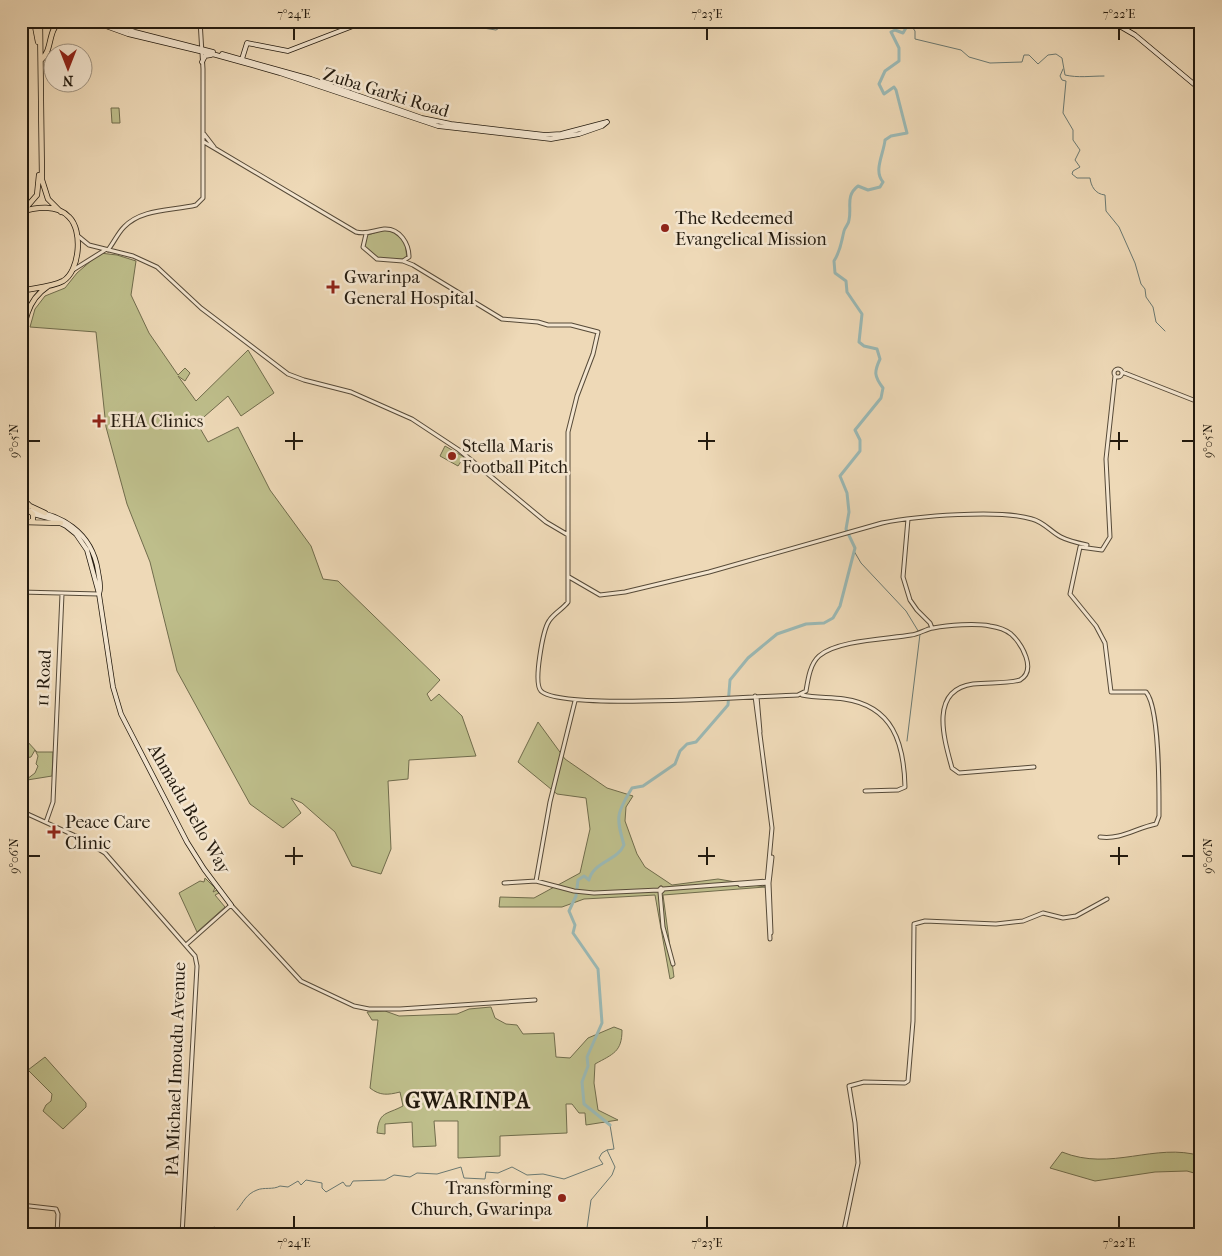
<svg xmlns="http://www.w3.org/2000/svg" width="1222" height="1256" font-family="'IM FELL French Canon',serif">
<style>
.green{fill:#bebe8b;stroke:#706c4c}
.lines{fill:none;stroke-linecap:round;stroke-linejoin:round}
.stream{stroke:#6b7972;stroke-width:1}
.river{stroke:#9bb9b5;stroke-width:3}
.tertiary-casing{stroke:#564a38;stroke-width:5}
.secondary-casing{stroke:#231a0e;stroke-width:5.5}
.primary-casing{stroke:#231a0e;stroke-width:6}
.tertiary{stroke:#f4e6d0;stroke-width:3}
.secondary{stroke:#f4e6d0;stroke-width:4}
.primary{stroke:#eed9b7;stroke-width:4.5}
.ticks{fill:none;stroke:#231a0e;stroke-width:2}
.poi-dot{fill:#8f2418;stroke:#f4e6d0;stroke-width:2}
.labels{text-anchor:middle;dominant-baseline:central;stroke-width:5;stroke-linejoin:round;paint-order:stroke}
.street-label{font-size:18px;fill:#231a0e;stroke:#f4e6d0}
.poi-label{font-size:18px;fill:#231a0e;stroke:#f4e6d0;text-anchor:start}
.district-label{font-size:22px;font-weight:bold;letter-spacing:1px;fill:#231a0e;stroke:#f4e6d0}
.neatline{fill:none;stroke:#231a0e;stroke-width:2}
.ticks-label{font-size:12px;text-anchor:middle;fill:#231a0e}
</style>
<rect width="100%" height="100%" fill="#eed9b7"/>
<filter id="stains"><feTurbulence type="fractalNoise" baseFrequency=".004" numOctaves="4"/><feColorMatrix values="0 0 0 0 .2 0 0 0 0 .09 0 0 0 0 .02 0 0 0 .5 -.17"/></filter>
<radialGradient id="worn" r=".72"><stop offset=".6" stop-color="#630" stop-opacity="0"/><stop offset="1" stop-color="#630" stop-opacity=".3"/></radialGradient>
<path class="green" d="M111,108h8l1,15h-8z
M383,230l9,1 13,11 2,17 -28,1 -15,-13 1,-11z
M100,253l17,2 19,6 -5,34 18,38 29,42 7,-7 5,5 -5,8 -7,-5 18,25 52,-51 26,43 -33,23 -13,-20 -31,27 11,19 30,-15 32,63 41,56 12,33 15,2 102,99 -13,14 4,7 8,-7 23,22 14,40 -67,4 -1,19 -20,2 3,68 -10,25 -29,-8 -17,-34 -33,-29 -11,-5 10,15 -18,15 -33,-24 -73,-133 -27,-109 -23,-58 -21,-77 -10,-95 -66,-5 5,-18 10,-13 20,-8 12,-15z
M445,446l19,11 -6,9 -18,-10z
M538,722l27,37 42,29 26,8 -7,11 -1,14 12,33 8,13 27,18 46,-6 47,8 -102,8 11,82 -4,2 -15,-84 -71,4 -22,8h-63l1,-10 34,1 46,-25 10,-44 -4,-31 -29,-4 -39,-32z
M26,740l11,12h16l-1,24 -31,5v-3l6,1 8,-6 3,-7 -2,-2 2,-8 -3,-6 -4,7 -10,2v-16z
M205,878l10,10 -2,4 4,-2 2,3 -4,2 10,12 -28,25 -18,-39 21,-12 4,1z
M491,1007l4,11 11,6 11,1 6,9 31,-1 2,24 14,1 18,-20 26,-11 8,3c0,22 -9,24 -27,34l-1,19 4,27 20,10 -32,5 -1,-12h-6l-7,-9h-6l1,29 -67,3v20l-42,2v-37h-24l2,25 -23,1 -1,-25 -27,2v10l-8,-1c2,-22 9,-18 26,-27l-3,-14c-12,3 -20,4 -30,-4l8,-68h-6l-5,-8 18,-1 14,5 58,-2 12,-5z
M45,1057l41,46v4l-23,22 -20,-18 3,-6 5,-4 1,-7 -24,-24z
M1062,1152c49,20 93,-10 139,4v19l-14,-4 -32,1 -60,9 -45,-13z"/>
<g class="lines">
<path class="stream" d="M482,21l1,7 13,2 15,-9
M522,21l25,5 12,-5
M910,24l5,7v8l46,11 8,7 21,6 32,-1 2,-7h5l9,9 10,-9 8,-1 6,4 3,17c13,3 25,1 39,1
M1063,69l-3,7 2,4 4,1 -3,32 10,17v10l7,10 -5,10 5,7 -7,4 -1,3 5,4h13c1,8 5,16 15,17l1,16 13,16 16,36 6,21 4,5 1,8 7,10 3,15 9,9
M854,551l7,12 45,48 14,23 -13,107
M237,1210c6,-7 9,-16 20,-20 7,-3 16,0 23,-4l8,1 10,-6 3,4 5,-5 16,3v5l4,4 17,-10 3,4h4l3,-5 32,-1 9,-5 16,2 7,-4 20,1 24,-7 3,11 21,1 1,-7 12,1 14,-6 15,8 16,-1 21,5 39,-15 -4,-6 3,-5 5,-3
M213,1235l-1,-5 2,-3
M586,1235l5,-35 21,-25 3,-8 -8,-17 7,-1 -4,-24"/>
<path class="river" d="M610,1125l-26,-21 -2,-22 6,-16 -1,-9 15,-34 -4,-54 -25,-36 2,-8 -6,-14 7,-15 2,-16 6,-4 5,4c4,-18 28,-19 35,-35 -8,-28 -8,-31 8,-57l11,-2 32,-22 5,-13 7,-7 9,-2 32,-37 2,-25 18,-22 29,-24 29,-10 18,-1 9,-5 7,-12 15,-58 -9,-19 3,-17 -2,-19 -7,-17 20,-25v-11l-5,-10 26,-32 2,-10c-9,-12 -9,-16 -3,-29l-3,-10 -13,-3 -5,-4 3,-28 -15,-22 -1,-11 -11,-8 -1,-12c7,-11 7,-18 10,-30 1,-4 5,-7 5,-11 3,-13 -4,-24 9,-34l10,4 12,-3 3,-5c-10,-11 1,-29 2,-42l6,-4 16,-3 -11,-43 -2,-3 -10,7 -5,-10 6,-13 14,-10v-13l-8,-16 4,-2 8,3 7,-12"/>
<defs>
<path id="tertiary" d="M1127,30l6,-9
M1199,89l-2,10 4,20
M204,134l10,13
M204,142l152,90c11,3 18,-2 28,-3 16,-1 25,15 25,28l-6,4 -26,-2 -14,-12 3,-13
M78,236l11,9 44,11 24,11 44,41 87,66 16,6 47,12 61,27 47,31 87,72 22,13v67c-5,7 -14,11 -19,19 -6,9 -16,62 -8,70 20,20 219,5 257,4l8,-4c2,-12 4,-27 13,-35 18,-16 69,-17 92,-21 8,-1 15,-6 22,-7 15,-3 43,-5 57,-2 7,1 16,4 21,8 11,10 26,36 9,46 -15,4 -31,2 -47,4 -44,6 -29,55 -21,84l7,5 75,-6
M108,250c6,-8 10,-17 16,-23 18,-19 49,-16 72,-22l7,-7v-129l-3,-48
M403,261l10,4 89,54 36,3 10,3h23l27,7 -5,22 -16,42 -9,36v103
M73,270l32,-20
M1114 373a4 4 0 1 1 8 0a4 4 0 1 1-8 0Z
M1122,372l79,31
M908,519l-5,58 7,23 7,10 13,13 2,5
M569,577l31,18 25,-3 84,-20 173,-49c34,-7 118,-14 150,-4 12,3 19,13 29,18 8,4 17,6 26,8
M21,592l78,2
M802,695c13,3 28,2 42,4 49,7 60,44 61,88l-7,3 -33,1
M755,696l17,132 -5,55 3,56
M757,697l3,35
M21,811l59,27 25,15 90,103 2,10 -15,269
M46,822l7,-20 9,-208
M1100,837c21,3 36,-9 56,-13l3,-8c0,-24 1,-108 -13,-124h-35l-6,-49 -9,-17 -26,-32 10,-47 22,3 8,-13 -4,-78 9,-83
M536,881l14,-79 25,-101
M504,883l32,-2 38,10 20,2 65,-3 2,2 2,-2 -2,-2 -2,2
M740,885l28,-2
M663,889l106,-8
M660,892l3,35 10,37
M771,933l-2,-50 3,-26
M187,944l44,-39 70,76 53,25 15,3h31l135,-9
M21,1205l35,4 2,5 -1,21
M843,1235l15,-72 -3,-40 -6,-37 15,-4 41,1 3,-2 5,-60 1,-97 11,-3 71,3 27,-3 20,-8 20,5 13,-2 31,-17"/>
<path id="secondary" d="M92,21l36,13 88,21 64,18 158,53 113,13 28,-5 23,-8 5,-4
M104,21l31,11 78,20
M1111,21l24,14 66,55
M222,54l89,25 111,39 29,6 94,11 16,-1 46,-12
M242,59l5,-16 41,8 78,-30
M202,62l3,-6 6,-1
M24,510c37,3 68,22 74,61 1,8 4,16 1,23
M33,514l19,5 14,7 10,8 11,16 12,44 14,93 8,27 66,128 17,27 27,36"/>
<path id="primary" d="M34,21l4,21
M40,21l2,159 6,19 13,13
M41,60c12,-10 6,-28 19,-39
M24,210l13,-15 2,-20
M21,212c15,-5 36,-8 48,5 14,13 11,54 -6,64 -11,6 -29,7 -42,10
M21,312l1,11
M21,348c3,-24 5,-47 26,-61
M21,497l9,9 15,7
M28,510l5,4v6l-4,2
M21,512l3,-4v-6
M21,522l40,1"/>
</defs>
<use href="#tertiary" class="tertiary-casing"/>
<use href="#secondary" class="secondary-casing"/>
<use href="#primary" class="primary-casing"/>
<use href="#tertiary" class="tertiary"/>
<use href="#secondary" class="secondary"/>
<use href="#primary" class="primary"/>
</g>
<path class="ticks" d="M294,28v12M707,28v12M1119,28v12M294,432v18M707,432v18M1119,432v18M28,441h12M285,441h18M698,441h17M1110,441h18M1182,441h12M294,847v18M707,847v18M1119,847v18M28,856h12M285,856h18M698,856h17M1110,856h18M1182,856h12M294,1216v12M707,1216v12M1119,1216v12"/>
<g class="poi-dot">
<circle cx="665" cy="228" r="5"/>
<path d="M330.5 279.5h5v5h5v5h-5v5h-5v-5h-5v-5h5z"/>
<path d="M96.5 413.5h5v5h5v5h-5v5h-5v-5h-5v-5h5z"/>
<circle cx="452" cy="456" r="5"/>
<path d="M51.5 824.5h5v5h5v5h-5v5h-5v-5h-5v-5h5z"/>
<circle cx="562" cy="1198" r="5"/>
</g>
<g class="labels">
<g class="street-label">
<text transform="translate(386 93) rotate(17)">Zuba Garki Road</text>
<text transform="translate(44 678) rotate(-87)">11 Road</text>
<text transform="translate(189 809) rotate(60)">Ahmadu Bello Way</text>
<text transform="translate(176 1069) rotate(-88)">PA Michael Imoudu Avenue</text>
</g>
<g class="poi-label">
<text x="675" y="218">The Redeemed<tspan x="675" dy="21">Evangelical Mission</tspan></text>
<text x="344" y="277">Gwarinpa<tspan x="344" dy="21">General Hospital</tspan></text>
<text x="110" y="421">EHA Clinics</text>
<text x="462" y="446">Stella Maris<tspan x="462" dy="21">Football Pitch</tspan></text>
<text x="65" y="822">Peace Care<tspan x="65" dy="21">Clinic</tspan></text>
<text x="552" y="1188" text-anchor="end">Transforming<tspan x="552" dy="21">Church, Gwarinpa</tspan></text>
</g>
<g class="district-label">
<text x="468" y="1101">GWARINPA</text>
</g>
</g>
<rect width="1222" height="1256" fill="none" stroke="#eed9b7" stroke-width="55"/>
<g transform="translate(68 68) rotate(180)"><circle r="24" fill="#f4e6d0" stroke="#a09482"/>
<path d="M0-4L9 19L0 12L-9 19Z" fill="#8f2418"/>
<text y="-8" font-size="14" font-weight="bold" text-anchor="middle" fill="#231a0e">N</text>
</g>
<rect x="28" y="28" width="1166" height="1200" class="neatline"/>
<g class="ticks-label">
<text x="294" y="18">7°24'E</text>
<text x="707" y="18">7°23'E</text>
<text x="1119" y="18">7°22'E</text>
<text transform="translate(1208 441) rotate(-90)" y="4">9°05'N</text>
<text transform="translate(14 441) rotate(-90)" y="4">9°05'N</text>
<text transform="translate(1208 856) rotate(-90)" y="4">9°06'N</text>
<text transform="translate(14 856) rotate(-90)" y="4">9°06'N</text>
<text x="294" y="1247">7°24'E</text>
<text x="707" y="1247">7°23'E</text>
<text x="1119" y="1247">7°22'E</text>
</g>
<rect width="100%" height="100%" filter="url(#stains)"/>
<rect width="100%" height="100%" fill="url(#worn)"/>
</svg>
